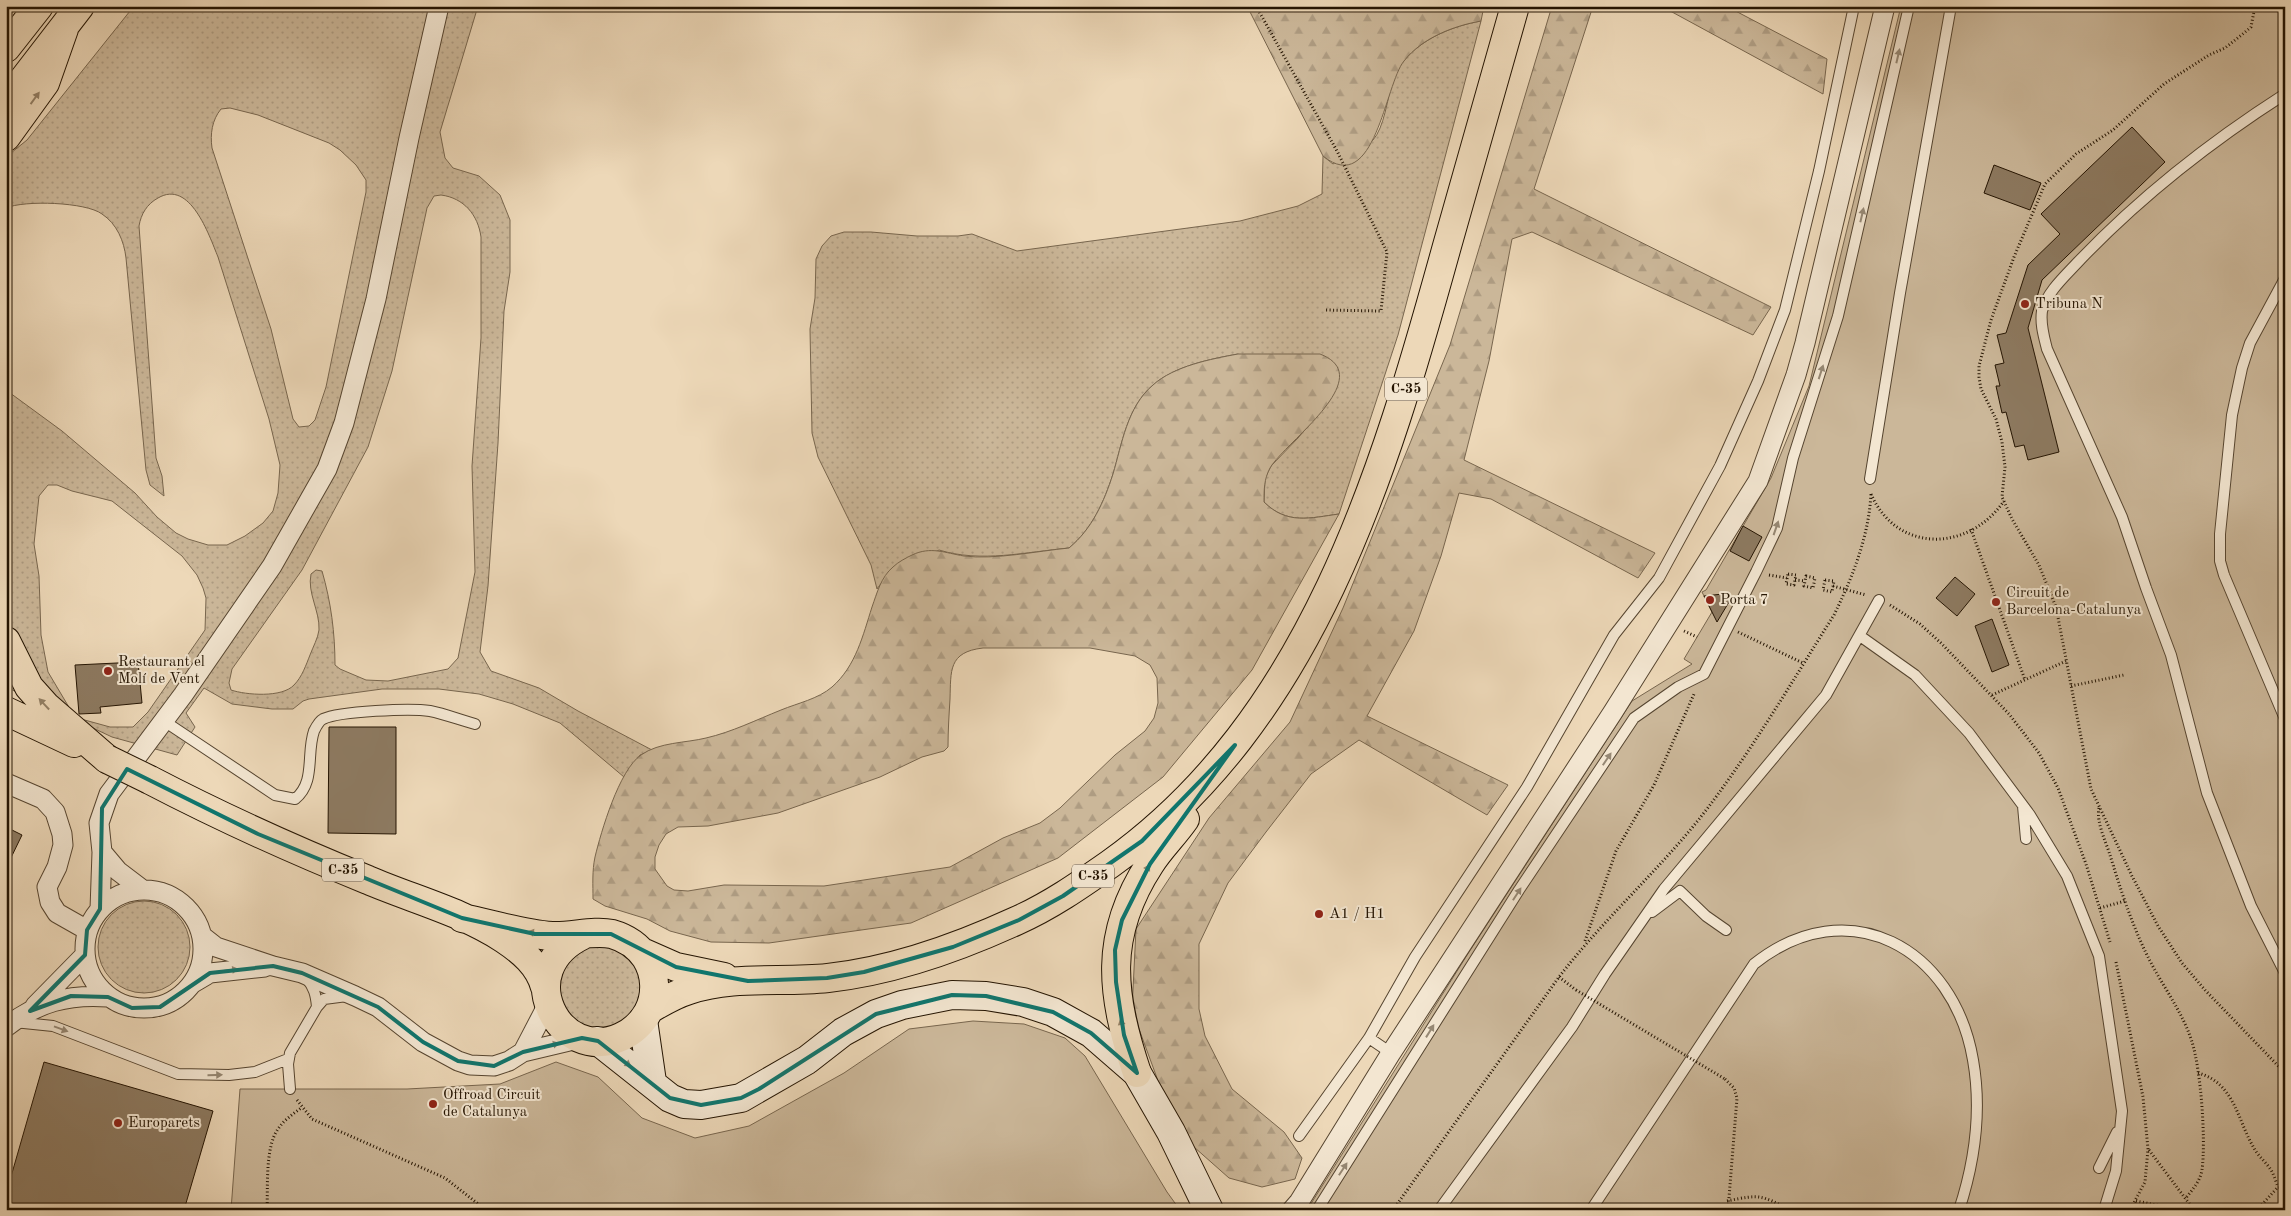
<svg xmlns="http://www.w3.org/2000/svg" width="2291" height="1216" font-family="'Old Standard TT',serif">
<style>
.grass{fill:url(#grass-dots);stroke:#78664e;fill-rule:evenodd}
.forest{fill:url(#forest-firs);stroke:#78664e;fill-rule:evenodd}
.pitch{fill:#cbb799;stroke:#78664e}
.building{fill:#8d7a61;stroke:#241402}
.lines{fill:none;stroke-linecap:round;stroke-linejoin:round}
.lane-casing{stroke:#564530;stroke-width:12}
.street-casing{stroke:#564530;stroke-width:21}
.secondary-casing{stroke:#241402;stroke-width:30}
.highway-casing{stroke:#241402;stroke-width:30}
.path{stroke:#241402;stroke-width:3;stroke-dasharray:1 2.5;stroke-linecap:butt}
.lane{stroke:#f3e6d1;stroke-width:10}
.street{stroke:#f3e6d1;stroke-width:19}
.secondary{stroke:#f3e6d1;stroke-width:28}
.highway{stroke:#edd8b8;stroke-width:28}
.highway-bridge-casing{stroke:#241402;stroke-width:30;stroke-linecap:butt}
.path-bridge{stroke:#241402;stroke-width:3;stroke-dasharray:1 2.5;stroke-linecap:butt}
.highway-bridge{stroke:#edd8b8;stroke-width:28}
.oneway{fill:#968874}
.oneway2{fill:#938066}
.marked{fill:none;stroke:#0f766e;stroke-width:4;stroke-linejoin:round}
.poi-dot{fill:#8f2418;stroke:#f3e6d1;stroke-width:2}
.labels{text-anchor:middle;dominant-baseline:central;stroke-width:4;stroke-linejoin:round;paint-order:stroke}
.shield{fill:#f3e6d1;stroke:#625340;stroke-width:1}
.shield-label{font-size:14px;font-weight:bold;fill:#241402}
.poi-label{font-size:15px;fill:#241402;stroke:#f3e6d1;text-anchor:start}
</style>
<defs>
<pattern id="grass-dots" width="8" height="8" patternUnits="userSpaceOnUse" patternTransform="scale(1.25)"><rect width="8" height="8" fill="#cbb799"/><path d="M2 2h.1M6 6h.1" fill="none" stroke="#ae9c82" stroke-width="1.8" stroke-linecap="round"/></pattern>
<pattern id="forest-firs" width="22" height="20" patternUnits="userSpaceOnUse" patternTransform="scale(1.25)"><rect width="22" height="20" fill="#cbb799"/><path d="M5 1l3.5 6h-7zM16 11l3.5 6h-7z" fill="#ae9c82"/></pattern>
</defs>
<rect width="100%" height="100%" fill="#edd8b8"/>
<filter id="stains"><feTurbulence type="fractalNoise" baseFrequency=".004" numOctaves="4"/><feColorMatrix values="0 0 0 0 .2 0 0 0 0 .09 0 0 0 0 .02 0 0 0 .5 -.17"/></filter>
<radialGradient id="worn" r=".72"><stop offset=".6" stop-color="#630" stop-opacity="0"/><stop offset="1" stop-color="#630" stop-opacity=".3"/></radialGradient>
<path class="grass" d="M134,6h344l-38,126 5,26 8,10 26,8 21,19 10,25v52l-6,39 -6,132 -10,143 -8,66 11,19 48,17 39,23 74,39 -12,5 -16,22 -64,-54 -47,-19 -34,-10 -40,-5h-57l-73,10 -6,2 -10,8h-21l-40,-5 -28,-16 -18,25 9,14 -18,28 -65,-18 -106,-50v-297l56,41 73,62 22,24 19,16 12,6 20,6h19l18,-9 18,-13 10,-12 5,-18 2,-28 -11,-46 -51,-162c-9,-22 -28,-78 -60,-59 -11,6 -17,16 -19,28l17,232 6,18 2,20 -14,-11 -4,-15 -20,-212c-2,-17 -9,-34 -24,-44 -16,-12 -78,-14 -96,-6v-51l21,-17zM230,108l28,7 71,28 11,7 16,15 10,15v12l-40,195 -11,33 -6,6 -10,1 -6,-8 -22,-90 -59,-181c-2,-14 0,-28 9,-39zM441,195c23,3 37,20 40,42v101l-9,128 3,106 -17,86 -10,11 -60,12 -22,-1 -26,-11 -5,-4c0,-32 -4,-63 -13,-94l-6,-1 -5,4c-4,19 9,37 8,56 -1,8 -6,17 -9,25 -4,10 -8,22 -16,30 -12,13 -48,10 -63,5l-2,-7 3,-14 70,-99 66,-123 24,-76 35,-163 7,-12zM48,485h9l15,6 40,10 70,55 15,19 6,13 3,10 -1,32 -57,82 -15,15h-23l-29,-8 -8,-5 -25,-42 -7,-37 -2,-59 -5,-32 5,-48z
M1481,21l-83,314 -59,179c-29,4 -52,11 -75,-12l1,-24 6,-12 27,-28 28,-33 -88,-51c-28,5 -63,12 -85,31 -26,22 -31,59 -40,89 -9,28 -21,55 -44,74 -43,4 -88,15 -130,2l-54,28 -8,11 -6,-24 -53,-108 -6,-24 -2,-104 5,-31 1,-39 6,-13 9,-10 13,-4h27l46,4h41l14,-2 45,17 223,-30 58,-15 24,-12 1,-38 10,8c11,-7 31,-16 40,-24 11,-12 15,-43 19,-58 12,-36 54,-55 89,-61z
M98 947a46 46 0 1 1 92 0a46 46 0 1 1-92 0Z
M601,945c25,5 53,28 38,57 -3,5 -5,12 -9,17 -3,4 -12,6 -17,8 -52,23 -87,-71 -12,-82z"/>
<path class="forest" d="M1247,6h237l-3,15c-28,5 -59,17 -77,40 -19,23 -29,137 -81,95z
M1552,6h41l-59,183 237,118 -18,28 -221,-103 -20,7 -23,122 -25,99 191,93 -17,25 -147,-79 -32,-6 -18,63 -27,75 -47,85 141,69 -21,30 -128,-75 -48,34 -45,58 -38,51 -29,61v65l6,27 27,53 52,43 18,26 -7,21 -33,8 -33,-9 -35,-31 -30,-50 -32,-87 4,-81 73,-111 81,-96 53,-114 107,-263z
M1661,6h65l101,53 -4,35z
M1238,354h82c60,23 -36,89 -50,114 -6,11 -6,22 -6,34 23,23 46,16 75,12l-87,156 -89,107 -105,81 -147,65 -142,20 -58,-1 -41,-11 -23,-12 -42,-13 -12,-7c0,-14 -1,-28 2,-42 6,-25 24,-87 46,-102 18,-13 45,-12 65,-17 26,-6 50,-18 75,-28 17,-7 37,-11 51,-23 24,-21 31,-52 40,-80 5,-14 9,-30 21,-40 5,-5 13,-9 19,-12 19,-9 33,-2 52,1 30,4 74,-5 105,-8 23,-19 35,-46 44,-74 9,-30 14,-67 40,-89 21,-19 58,-26 85,-31zM983,648h107l45,8 15,9 7,13 1,25 -4,15 -9,13 -30,24 -55,53 -20,15 -37,15 -53,29 -126,19 -100,-1 -36,6 -14,-1 -7,-4 -12,-17v-12l4,-12 7,-11 12,-7 30,-1 70,-13 102,-36 42,-20 22,-6 4,-4c0,-16 1,-32 2,-48 1,-28 -2,-47 33,-51z"/>
<path class="pitch" d="M1901,6h384v1204h-978l162,-258 163,-251 60,-37 -8,-5 28,-47 -10,-20 4,-2 65,-112 38,-92z
M973,1021l51,3 41,14 20,18 82,136 13,18h-949l9,-121h167l93,-5 56,-22 42,15 44,41 53,20 54,-12 95,-53 65,-44z"/>
<path class="building" d="M2132,127l33,35 -123,118 -14,48 31,124 -31,8 -4,-15 -9,2 -9,-35 -4,1 -6,-27h4l-5,-21 9,-2 -7,-28 9,-2 22,-68 32,-31 -19,-20z
M1994,165l47,18 -11,27 -46,-17z
M1743,526l19,11 -13,24 -19,-10z
M1955,577l20,17 -18,22 -21,-18z
M1723,594l6,8 -12,20 -13,-26z
M1992,619l17,46 -17,7 -17,-46z
M138,662l4,41 -42,4 1,6 -22,1 -4,-49z
M329,727h67v107l-68,-1z
M6,827l16,8 -16,33z
M44,1062l169,49 -29,99h-178v-16z"/>
<g class="lines">
<defs>
<path id="lane" d="M2285,94c-75,48 -146,104 -207,168 -13,14 -31,30 -36,49 -2,13 2,26 5,38l75,168 24,71 25,67 36,138 44,113 34,67
M2285,278l-35,65 -8,25 -10,47 -12,119v27l4,14 61,144
M1870,479l30,-186 51,-287
M1860,636l55,39 54,58 61,82 37,61 32,80 23,155 -6,60 -12,39
M164,721l111,74 20,4c21,-17 11,-45 19,-68 2,-4 5,-10 9,-12 17,-8 88,-11 107,-8 15,3 30,9 45,13
M2023,806l3,33
M1652,912l28,-21 26,25 20,14
M306,978c8,9 10,17 11,29
M14,1022l39,4 125,48 51,1 26,-3 33,-13
M1369,1038l22,15
M290,1089l-2,-25 2,-11 27,-46 7,-8 23,-3
M1299,1136l70,-98 46,-81 112,-170 87,-152 45,-57 61,-112 38,-85 27,-71 34,-139 35,-165
M2099,1168l18,-36
M1317,1210l202,-320 115,-172 44,-31 26,-13 52,-102 21,-44 16,-70 45,-142 71,-310
M1439,1210l133,-183 33,-53 59,-85 162,-194 53,-95
M1591,1210l163,-246c94,-75 200,-16 219,96 9,51 2,101 -14,150"/>
<path id="street" d="M6,783l37,16 12,13 7,22 1,11 -6,22 -10,20 3,15 7,11 30,17
M102,852l16,19 25,19
M85 949a59 59 0 1 1 118 0a59 59 0 1 1-118 0Z
M100,909l2,-57 -3,-29 10,-29 74,-99 89,-129 55,-97 17,-46 32,-124 33,-161 30,-132
M202,936l14,11 57,19 29,7 53,23 23,11 45,35 35,19 12,4 24,1 15,-5 14,-9 59,-14
M193,983l17,-10 55,-6
M35,1006l50,-51
M6,1027c32,-25 62,-33 102,-30
M523,1052l25,-48
M1292,1210l7,-8 92,-149 222,-341 145,-231 38,-106 9,-32 80,-337"/>
<path id="secondary" d="M643,1020l9,62
M598,1041l72,57 14,6 17,1 40,-7 66,-38 36,-28 33,-18 26,-9 50,-10 34,1 37,6 30,10 38,21 46,40 34,59 38,78"/>
<path id="highway" d="M6,48l33,-42
M6,102l74,-96
M6,137l39,-54 19,-54
M6,641l23,46 17,19 61,53
M6,711l68,32
M150,780c71,37 144,70 218,100 44,19 95,32 136,59 18,12 35,26 41,48
M462,918c30,6 60,16 90,18 19,1 42,-6 60,-2 14,4 26,12 34,24 10,16 11,37 2,54 -6,11 -16,20 -27,25 -62,28 -112,-67 -38,-102
M642,952l34,15 48,10
M650,1009c12,-7 25,-15 39,-19 44,-15 93,-7 139,-12 65,-7 129,-30 188,-57 34,-15 64,-36 94,-57 202,-144 274,-390 337,-618 23,-80 45,-160 68,-240
M1137,1073c-26,-78 -34,-137 13,-209 10,-16 24,-29 35,-45"/>
</defs>
<use href="#lane" class="lane-casing"/>
<use href="#street" class="street-casing"/>
<use href="#secondary" class="secondary-casing"/>
<use href="#highway" class="highway-casing"/>
<path class="path" d="M1256,6l81,145 50,101 -6,59 -55,-1
M2255,6l-4,21 -7,6 -19,15 -16,7 -45,29 -51,46 -37,24 -31,30 -31,73 -23,63 -12,46v11l2,12 15,30 6,23 3,25 -3,30 10,22 27,46 17,42 35,182 41,87 26,50 24,37 23,27 80,83
M1871,494c26,60 98,58 133,7
M1971,529l54,151
M1788,574l8,1 -2,10 -8,-1z
M1769,575l18,3
M1806,576l9,2 -2,10 -9,-2z
M1795,580l10,1
M1825,580l9,1 -2,11 -9,-2z
M1833,586l33,9
M1890,605l30,19 21,19 68,71 30,39 19,35 28,76 24,78
M1684,631l13,6
M1738,632l65,31
M2071,686l53,-11
M1992,695l74,-34
M2099,808c-3,14 7,34 11,47 11,36 23,73 40,106 14,27 33,52 42,81 9,28 14,99 10,128 -2,12 -10,20 -17,29
M2100,908l25,-7
M1585,941l31,-90 38,-66 40,-91
M2116,962l27,135 5,52 -3,33 -15,28
M1559,977l17,13
M2198,1073c37,10 39,47 56,75 4,8 12,14 17,22 3,5 5,12 7,17
M1725,1079l9,9 3,10 -9,112
M297,1100l15,19 133,59 41,32
M2149,1150l45,60
M1727,1201c34,-7 33,-6 64,9
M2136,1201l46,9
M267,1210c1,-23 -2,-63 11,-81 6,-9 15,-15 23,-21
M1393,1210l166,-233c43,-56 97,-104 141,-159 50,-64 91,-135 134,-203 19,-39 35,-79 37,-122
M2257,1210l21,-23 7,2"/>
<use href="#lane" class="lane"/>
<use href="#street" class="street"/>
<use href="#secondary" class="secondary"/>
<use href="#highway" class="highway"/>
<defs>
<path id="highway-bridge" d="M107,759l43,21"/>
</defs>
<use href="#highway-bridge" class="highway-bridge-casing"/>
<path class="path-bridge" d="M1576,990l149,89"/>
<use href="#highway-bridge" class="highway-bridge"/>
</g>
<defs><path id="oneway-solid" d="M-6-.8H1V-3.2L6.5 0L1 3.2V.8H-6Z" transform="scale(1.25)"/></defs>
<g class="oneway">
<use href="#oneway-solid" transform="translate(1898 56) rotate(-77)"/>
<use href="#oneway-solid" transform="translate(1862 215) rotate(-77)"/>
<use href="#oneway-solid" transform="translate(1821 372) rotate(-72)"/>
<use href="#oneway-solid" transform="translate(1776 528) rotate(-71)"/>
<use href="#oneway-solid" transform="translate(1607 759) rotate(-56)"/>
<use href="#oneway-solid" transform="translate(1517 894) rotate(-57)"/>
<use href="#oneway-solid" transform="translate(231 970) rotate(-7)"/>
<use href="#oneway-solid" transform="translate(61 1029) rotate(20)"/>
<use href="#oneway-solid" transform="translate(1430 1031) rotate(-58)"/>
<use href="#oneway-solid" transform="translate(552 1045) rotate(-14)"/>
<use href="#oneway-solid" transform="translate(625 1062) rotate(36)"/>
<use href="#oneway-solid" transform="translate(215 1075) rotate(-1)"/>
<use href="#oneway-solid" transform="translate(1343 1169) rotate(-57)"/>
</g>
<g class="oneway2">
<use href="#oneway-solid" transform="translate(35 98) rotate(-54)"/>
<use href="#oneway-solid" transform="translate(44 704) rotate(-133)"/>
<use href="#oneway-solid" transform="translate(1146 871) rotate(-61)"/>
<use href="#oneway-solid" transform="translate(535 933) rotate(-170)"/>
<use href="#oneway-solid" transform="translate(1122 1026) rotate(-102)"/>
</g>
<path class="marked" d="M1235,745l-85,119 -28,56 -7,30 1,32 8,53 13,38 -46,-40 -38,-21 -67,-16 -34,-1 -76,19 -117,75 -18,9 -40,7 -31,-7 -72,-57 -16,-3 -21,5 -38,9 -29,14 -36,-5 -35,-19 -45,-35 -76,-34 -29,-7 -63,7 -50,34 -28,1 -24,-11 -37,-1 -41,15 55,-56 2,-25 13,-21 2,-101 25,-39 131,65 204,84 73,16h76l65,33 72,14 79,-3 37,-6 89,-25 66,-27 44,-24 79,-55z"/>
<g class="poi-dot">
<circle cx="2025" cy="304" r="5"/>
<circle cx="1710" cy="600" r="5"/>
<circle cx="1996" cy="602" r="5"/>
<circle cx="108" cy="671" r="5"/>
<circle cx="1319" cy="914" r="5"/>
<circle cx="433" cy="1104" r="5"/>
<circle cx="118" cy="1123" r="5"/>
</g>
<g class="labels">
<g class="shield">
<rect x="1385" y="377.5" width="42" height="23" rx="4"/>
<rect x="322" y="858.5" width="42" height="23" rx="4"/>
<rect x="1072" y="864.5" width="42" height="23" rx="4"/>
</g>
<g class="shield-label">
<text x="1406" y="389">C-35</text>
<text x="343" y="870">C-35</text>
<text x="1093" y="876">C-35</text>
</g>
<g class="poi-label">
<text x="2035" y="304">Tribuna N</text>
<text x="2006" y="593">Circuit de<tspan x="2006" dy="17">Barcelona-Catalunya</tspan></text>
<text x="1720" y="600">Porta 7</text>
<text x="118" y="662">Restaurant el<tspan x="118" dy="17">Molí de Vent</tspan></text>
<text x="1329" y="914">A1 / H1</text>
<text x="443" y="1095">Offroad Circuit<tspan x="443" dy="17">de Catalunya</tspan></text>
<text x="128" y="1123">Europarets</text>
</g>
</g>
<rect width="2291" height="1216" fill="none" stroke="#edd8b8" stroke-width="25"/>
<rect x="8" y="8" width="2276" height="1201" fill="none" stroke="#241402" stroke-width="2.5"/>
<rect x="12" y="12" width="2266" height="1191" fill="none" stroke="#241402"/>
<rect width="100%" height="100%" filter="url(#stains)"/>
<rect width="100%" height="100%" fill="url(#worn)"/>
</svg>
